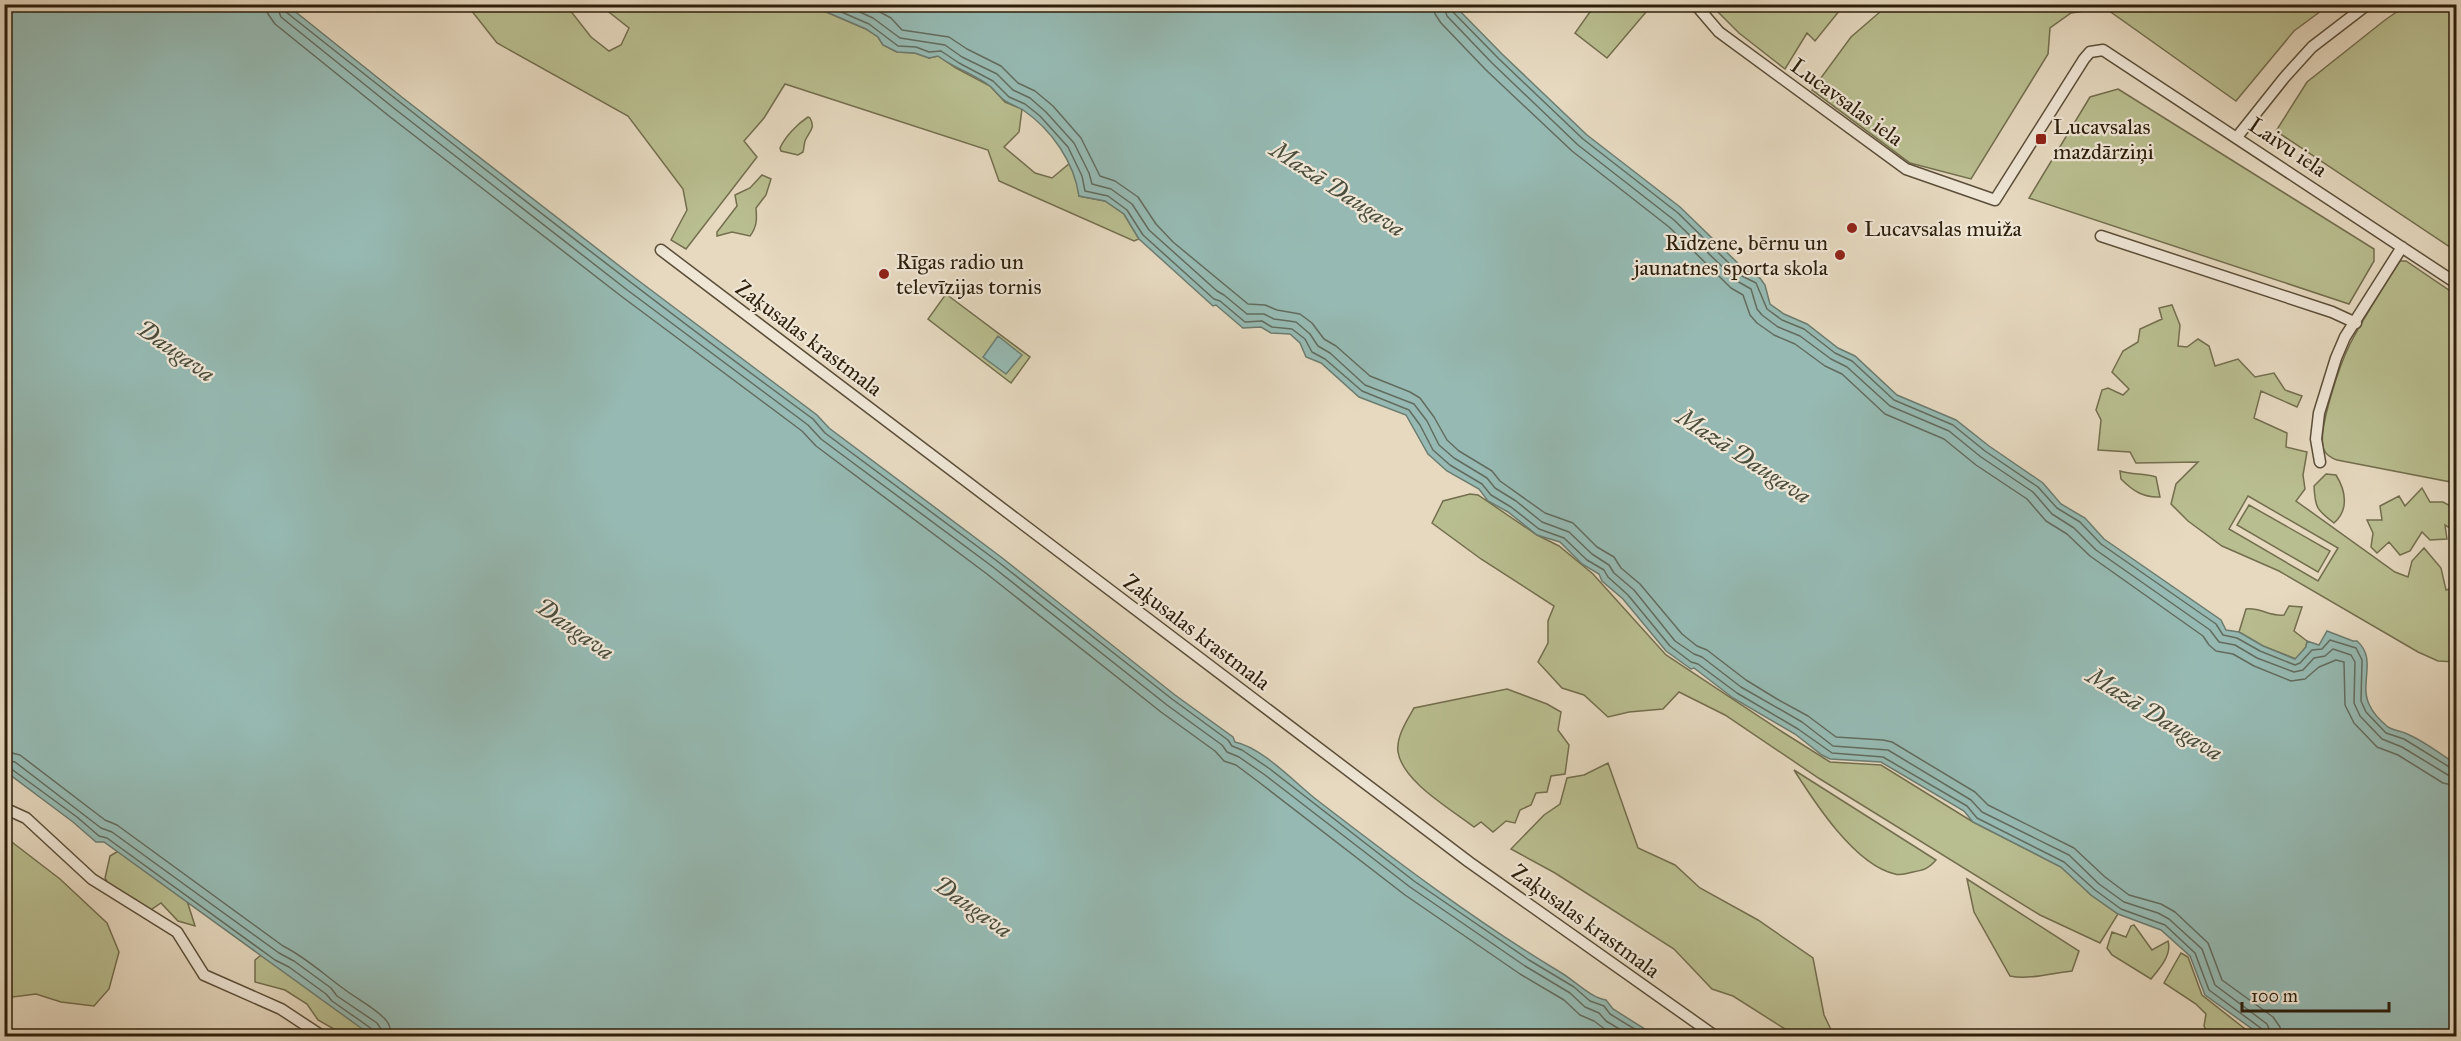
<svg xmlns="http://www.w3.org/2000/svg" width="2461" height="1041" font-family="'IM FELL Great Primer',serif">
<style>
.green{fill:#b9be90;stroke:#736e4e;stroke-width:1.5;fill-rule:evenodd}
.water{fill:#96bab3;stroke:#6c7c70;stroke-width:1.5}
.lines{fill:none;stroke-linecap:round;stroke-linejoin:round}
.shore{stroke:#626c5f;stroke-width:1.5}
.minor-casing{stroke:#5b4e38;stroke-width:13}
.minor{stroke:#efe6d6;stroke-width:10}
.poi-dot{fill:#8f2418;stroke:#efe6d6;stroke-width:2}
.labels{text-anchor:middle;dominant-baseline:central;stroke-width:4.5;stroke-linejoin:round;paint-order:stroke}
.street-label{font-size:22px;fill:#2d1f0b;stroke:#efe6d6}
.poi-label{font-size:22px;fill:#2d1f0b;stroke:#efe6d6;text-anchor:start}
.water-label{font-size:24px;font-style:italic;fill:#4c4e3d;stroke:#efe6d6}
</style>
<rect width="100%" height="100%" fill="#e6d9c0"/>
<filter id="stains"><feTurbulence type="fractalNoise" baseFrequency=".00333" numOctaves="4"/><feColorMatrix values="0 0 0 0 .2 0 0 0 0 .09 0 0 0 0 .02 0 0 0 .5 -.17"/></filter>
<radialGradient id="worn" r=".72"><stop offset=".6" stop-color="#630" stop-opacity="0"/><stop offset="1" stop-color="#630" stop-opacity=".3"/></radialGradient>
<path class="green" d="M1600,4l52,1 -45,53 -32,-25 17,-24z
M2408,4l48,1v246l-180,-120 31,-49 78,-62z
M467,5h99l25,32 18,14 12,-6 8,-17 -29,-23h210l56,24 12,8 5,8 14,7 18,1 14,5 9,-2 18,12 34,18 15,16 17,7 -3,23 -15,15 31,26 17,5 18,-15 7,15 2,18 26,5 19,13 15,25 -5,2 -135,-60 -11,-31 -203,-66 -21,34 -20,23 13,16 -71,92 -15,-9 16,-30 -4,-21 -55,-73 -131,-73z
M1711,5l132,-1 1,1 -29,36 -8,-8 -22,36 -46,-36z
M1888,5v-1l441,1 -35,26 -58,70 -131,-93 -34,5 -21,15 -2,26 -77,125 -61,-16 -98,-73 39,-53z
M2118,89l256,160v12l-25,43 -320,-106 61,-101z
M808,117l2,1c6,11 -1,13 -5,23 -1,4 -1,7 -2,11l-5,3 -17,-4 -1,-3c5,-11 17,-24 28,-31z
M762,175l9,4 -5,16 -10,13c1,11 1,19 -6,28l-18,-4 -15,4v-4l20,-26 -2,-11 15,-7z
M2400,261h6l50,34v188l-119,-23c-6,-2 -10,-4 -13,-10 -8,-18 17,-88 26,-106 15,-29 33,-56 50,-83z
M946,294l84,63 -19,26 -83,-64z
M2172,305l8,20 -2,21 9,1 11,-8 11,7 6,20 23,-7 17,18 19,-4 11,17 17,6 -5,11 -36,-16 -7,27 33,15 -1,14 21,5 -4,23 2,14 -9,12 99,71 13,5 4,-16 12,-13 17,20 5,22 10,-3v75l-18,-1 -20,-9 -139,-81 -57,-25 -34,-25 -17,-17 5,-20 22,-22 -62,1 -6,-11 -32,-2 3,-30 -5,-10 6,-20 6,-2 15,7 6,-6 -17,-17 11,-21 15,-9 2,-13 22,-10 -3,-11zM2248,496l90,52 -20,33 -89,-52z
M2120,471c13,4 24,2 36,6l4,20c-17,1 -28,-7 -39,-18z
M2326,474l10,1c10,16 13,35 -2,48 -17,-13 -19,-15 -20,-37z
M2422,488l8,14h13l13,7v23l-11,-7 2,14 -17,1 -8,-8 -12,19 -10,4 -11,-13 -12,11 -6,-6 2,-14 -6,-13h15l-2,-14 19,-10 6,10z
M1470,494l8,1 59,40 22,11 34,28 73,81 118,78 46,29 51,3 92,57 88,45 30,28 27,19 -18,29 -60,-28 -220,-136 -95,-64 -46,-23 -16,17 -34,3 -21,5 -24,-22 -22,-7 -24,-26 10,-19v-22l6,-15 -73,-47 -49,-36 11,-22z
M2249,505l81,46 -12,21 -81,-47z
M2289,606l13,1 -8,24 13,10 -1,6 -10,12 -33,-13 -24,-14 7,-23c14,-2 24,8 38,6z
M1507,689l40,15 14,8 -3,18 11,15 -4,29 -14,2 -4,16 -11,1 -5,12 -11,5 -5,13 -9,-2 -13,11 -12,-10 -7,5c-23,-18 -71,-45 -76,-75 -2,-15 9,-32 16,-44z
M1608,763l30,85 37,17 25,23 58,32 55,38 11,57 10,21h-38l-63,-40 -21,-7 -38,-40 -119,-76 -44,-24 33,-34 16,-11 7,-26 17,-3z
M1794,770l142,90c-8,9 -12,10 -23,12 -6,1 -13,4 -18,2 -40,-9 -80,-71 -101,-104z
M4,836l56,43 47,44 12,29 -10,37 -15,17 -33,-4 -25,-8 -31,4z
M120,850l63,38 12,38 -17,-5 -17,-18 -12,8 -38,-23 -6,-10 5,-22z
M1967,879l112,72 -7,20c-20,2 -42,9 -62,5l-36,-64z
M2134,925l18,25 16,-9c4,14 -8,27 -17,38l-39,-24 -5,-7 5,-16 14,5 5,-11z
M266,951l115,85h-35l-28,-16 -11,-16 -22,-14 -30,-8v-22z
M2181,953l7,4 14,38 52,41 -13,-2 -2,2h-30l-5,-10 2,-12 -10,-10 -32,-21z"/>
<path class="water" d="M4,5h283l116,93 232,180 182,137 12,13 172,129 174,138 58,42 2,5c28,6 59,40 82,58 78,60 158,121 243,172 14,8 31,26 46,28l7,9 43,27h-1284l-268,-194h-8l-23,-20 -68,-51z
M810,5h644l48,49 85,81 93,72 66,64 14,7 5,7 5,19 14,10 23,10 31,24 17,8 42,39 59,25 33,26 54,37 18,21 24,14 19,21 117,81 5,10 13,2 24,14 32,13 11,-12 1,-6 12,4 8,-14 26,10h4c21,18 1,44 13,65 3,7 12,16 18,21 5,3 12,4 17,6 18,7 35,21 51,31v272h-194l-57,-41 -15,-39 -29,-26 -43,-16 -27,-19 -30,-28 -88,-45 -9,-11 -83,-49 -51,-3 -8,-4 -27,-21 -62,-36 -39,-30 -3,1 -25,-18 -43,-52 -21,-18 -3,-7 -17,-10 -22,-22 -23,-7 -29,-23 -20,-11 -9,-12 -32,-18 -19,-17 -22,-39 -47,-18 -38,-34 -15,-6 -6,-14 -10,-9 -19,-1 -10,-6 -18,1 -27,-23 -3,1 -74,-67 -15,-25 -19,-13 -26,-5c-5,-34 -27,-66 -56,-86 -5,-3 -11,-5 -16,-8 -7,-4 -11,-11 -17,-16 -16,-12 -36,-18 -52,-30l-9,2 -14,-5 -18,-1 -14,-7 -5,-8 -12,-8z
M998,336l24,19 -16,19 -23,-17z"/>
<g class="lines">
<path class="shore" d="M267,4l1,10 7,10 114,92 232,180 181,135 14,15 171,128 174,138 54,39 9,10 12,4 24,18 145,112 115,79 44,26 16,15 14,6 20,15
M276,4l5,13 114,92 231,180 182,136 13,14 172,128 174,138 55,40 5,7 12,5 26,18 145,112 115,79 45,27 15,14 14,6 7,8 25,15
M284,4l2,8c174,138 348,276 527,407l12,14 172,128 175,138 56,41 4,6 10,4 28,19 144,112 115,79 45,27 16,14 14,5 6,8 36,22
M823,4l46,20 29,22 18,1 13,5 12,-1 18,12 34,18 16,16 16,7 15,12 28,31 14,29 3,15 23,5 19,14 16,25 71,64 6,2 25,21 17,-1 10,6 20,2 13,10 7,13 13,7 37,32 47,19 11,15 13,25 17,15 32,19 9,11 20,12 28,22 25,9 23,22 17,10 4,7 20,18 42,51 21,16 7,2 39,29 61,36 34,24 51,4 84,49 10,12 87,44 31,28 26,19 44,16 30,28 14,37 53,39 3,7
M842,4l31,14 27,20 45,7 17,12 35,17 16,16 17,8 16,14 28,31 15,30 3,11 19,5 21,15 17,26 68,61 7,4 23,19h17l10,5 22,3 14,12 8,12 12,7 35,32 49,19 13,17 12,24 15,13 33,20 8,10 21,13 26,21 27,10 23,22 17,11 5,8 20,17 41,51 19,13 8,3 39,30 61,35 31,24 55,4 83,50 11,12 87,43 30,29 25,18 34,11 11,6 33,30 13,36 52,39 5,12
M865,4l26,14 11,12 47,7 18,12 34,17 17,17 17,8 18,15 28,32 19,38 15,5 23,16 18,27 17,18 75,62 17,1 12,5 23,4 12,9 12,16 12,7 34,30 40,16 10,6 14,19 13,23 12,11 33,20 8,10 45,32 28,10 24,24 17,10 7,11 19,16 42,50 15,12 10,4 39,30 31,19 31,17 28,21 47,3 9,2 83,50 13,13 86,43 31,29 24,18 32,9 14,8 33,31 14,37 51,37 7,10 1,9
M1434,4l1,10 6,9 45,47 86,81 97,76 62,61 12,7 7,20 7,8 17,12 21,9 30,22 17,8 43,40 59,25 32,26 51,34 19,22 21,13 23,22 113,80 6,9 7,6 17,3 21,12 37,15 14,-2 14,-12 17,-7 8,2 1,43 9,18 23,24 21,8 45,28 13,3
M1443,4l4,12 45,47 86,82 96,75 63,61 14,8 6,20 5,6 16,12 22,9 31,23 16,8 43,39 59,25 32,26 52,35 19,22 22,14 22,22 114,80 9,12 16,3 22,13 37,14 9,-2 11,-12 11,-2 8,-7 18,6 4,7 -1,41 6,13 22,23 20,8 46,28 8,2
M1451,4l1,7 46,47 85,81 95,74 64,63 14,7 11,26 15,11 22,9 31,24 17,8 42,39 59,25 32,26 53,36 19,21 23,14 21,22 115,80 7,11 14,3 23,13 35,14 5,-2 12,-13 10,-1 8,-9 26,8 6,12 -1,41 5,11 20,21 18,6 47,29 5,1
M4,751l16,4 85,65 12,5 166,121c24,12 40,28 61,43 13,10 30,18 41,30 5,5 6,11 6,17
M4,760l11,2 86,66 11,4 167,121 15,8 37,27 6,8 40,27 4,6 1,7
M4,767l6,1 67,49 22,19 8,2 168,122 14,7 37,27 6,7 40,28 3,7"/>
<defs>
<path id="minor" d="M1695,4l24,28 187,137 89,31 89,-141 6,-7 13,-2 353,233
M2237,137l47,-59 28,-31 56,-43
M2101,236l231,76 24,11
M661,250l808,612 246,174
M2320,462l-4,-23 3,-26 17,-55 9,-21 57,-90
M4,808l22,10 66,61 85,53 27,43 77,34 41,27"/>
</defs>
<use href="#minor" class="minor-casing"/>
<use href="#minor" class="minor"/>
</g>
<g class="poi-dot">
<rect x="2035" y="133" width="12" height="12" rx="3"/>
<circle cx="1852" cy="228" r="6"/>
<circle cx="1840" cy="255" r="6"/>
<circle cx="884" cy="274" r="6"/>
</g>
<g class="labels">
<g class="street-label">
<text transform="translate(1847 102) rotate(36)">Lucavsalas iela</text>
<text transform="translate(2288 147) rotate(34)">Laivu iela</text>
<text transform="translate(809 338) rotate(37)">Zaķusalas krastmala</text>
<text transform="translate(1197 632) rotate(37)">Zaķusalas krastmala</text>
<text transform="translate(1586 921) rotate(36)">Zaķusalas krastmala</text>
</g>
<g class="poi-label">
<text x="2053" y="126">Lucavsalas<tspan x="2053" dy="25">mazdārziņi</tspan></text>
<text x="1864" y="228">Lucavsalas muiža</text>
<text x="1828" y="242" text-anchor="end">Rīdzene, bērnu un<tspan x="1828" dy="25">jaunatnes sporta skola</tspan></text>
<text x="896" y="261">Rīgas radio un<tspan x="896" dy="25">televīzijas tornis</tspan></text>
</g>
<g class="water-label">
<text transform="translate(1338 189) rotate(33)">Mazā Daugava</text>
<text transform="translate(176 351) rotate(35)">Daugava</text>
<text transform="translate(1744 456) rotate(33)">Mazā Daugava</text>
<text transform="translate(575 629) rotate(35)">Daugava</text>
<text transform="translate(2155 714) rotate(32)">Mazā Daugava</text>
<text transform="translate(973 907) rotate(35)">Daugava</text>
</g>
</g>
<rect width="2461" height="1041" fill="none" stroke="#e6d9c0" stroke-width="24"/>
<rect x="6" y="6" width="2449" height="1029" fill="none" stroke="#2d1f0b" stroke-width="3"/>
<rect x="12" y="12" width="2437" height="1017" fill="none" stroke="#2d1f0b" stroke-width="1.5"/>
<path d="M2242 1002v9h147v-9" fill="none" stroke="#2d1f0b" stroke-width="3"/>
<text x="2251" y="1002" font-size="18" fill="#2d1f0b" stroke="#efe6d6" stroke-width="4.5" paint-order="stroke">100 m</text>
<rect width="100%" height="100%" filter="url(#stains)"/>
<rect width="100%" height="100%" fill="url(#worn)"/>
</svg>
